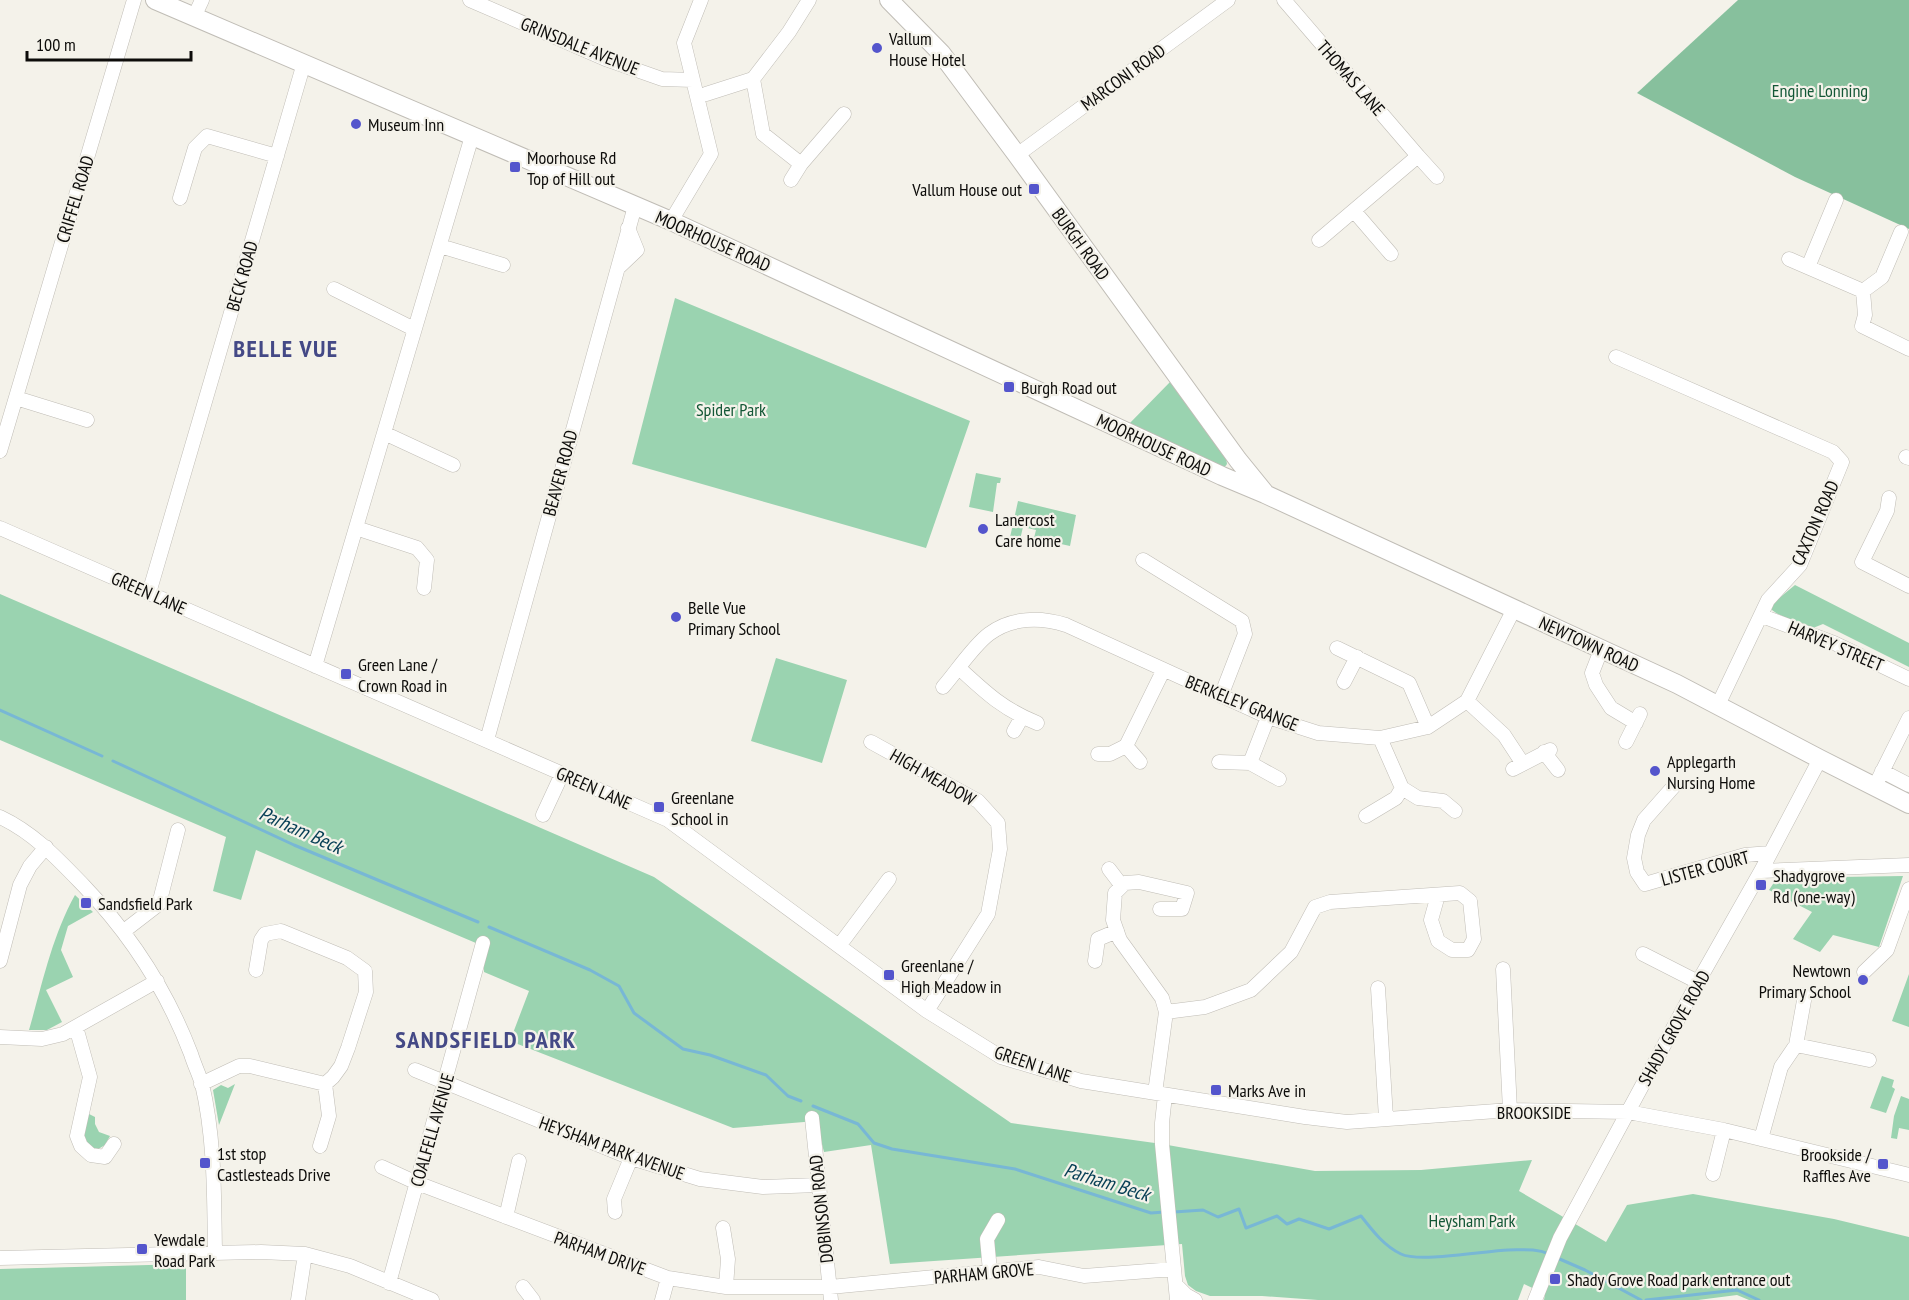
<svg xmlns="http://www.w3.org/2000/svg" width="1909" height="1300" font-family="'PT Sans Narrow',sans-serif">
<style>
.green{fill:#9ad3b0}
.forest{fill:#87c09d}
.lines{fill:none;stroke-linecap:round;stroke-linejoin:round}
.stream{stroke:#78b7d5;stroke-width:3}
.street-casing{stroke:#c0bdb6;stroke-width:15}
.secondary-casing{stroke:#c0bdb6;stroke-width:20}
.street{stroke:#fff;stroke-width:14}
.secondary{stroke:#fff;stroke-width:18}
.poi-dot{fill:#5455cc;stroke:#f4f2ea;stroke-width:2}
.labels{text-anchor:middle;dominant-baseline:central;stroke-width:4.5;stroke-linejoin:round;paint-order:stroke}
.poi-label{font-size:18px;fill:#0d0c0a;stroke:#f4f2ea;text-anchor:start}
.street-label{font-size:18px;fill:#0d0c0a;stroke:#f4f2ea}
.park-label{font-size:18px;fill:#135736;stroke:#f4f2ea}
.water-label{font-size:20px;font-style:italic;fill:#073f55;stroke:#f4f2ea}
.district-label{font-size:24px;font-weight:bold;letter-spacing:1.5px;fill:#444986;stroke:#f4f2ea}
</style>
<rect width="100%" height="100%" fill="#f4f2ea"/>
<path class="green" d="M675,298l295,123 -44,127 -294,-84z
M1170,382l56,76 1,6 -3,4 -95,-44z
M976,473l25,5 -1,5h-3l-4,29 -24,-5z
M1018,501l58,14 -6,31 -36,-8 2,-8 -13,-3 -4,17 -10,-2z
M1795,585l114,58v24l-86,-43 -10,4c-13,-6 -30,-9 -41,-18v-6z
M0,594l654,283 357,246 151,21 153,27 106,-1 111,-10 -13,31 87,51 21,-37 66,-11 141,25 75,18v63h-160l-12,-5 -39,5h-154l1,-6 -21,-10 -6,16h-200l-56,-4h-52l-14,-5 -8,-6 -3,-9 -3,-32 -292,20 -19,-119 -47,7 -8,-31 -83,7 -223,-87 19,-50 -45,-19 -1,-26 -227,-96 -15,50 -28,-9 13,-54 -226,-97z
M776,658l71,22 -25,83 -71,-22z
M1903,876l-24,71 -46,-12 -13,17 -27,-13 19,-27 -43,-22 8,-12z
M75,895l18,17 -25,14 -7,24 12,27 -27,13 16,32 -15,8h-18c13,-45 23,-94 46,-135z
M1909,974v53l-17,-6z
M1882,1076l12,4 -2,7 3,2 -9,24 -16,-5z
M235,1084l-16,41 -6,-35 8,-5 7,3z
M1901,1096l8,3v31l-10,-2 -2,11 -6,-1 3,-22z
M87,1113l8,4v7l4,8 11,4 -5,9 -10,6 -13,-14z
M186,1264v36h-186v-31z"/>
<path class="forest" d="M1738,0h171v229l-114,-52 -158,-84z"/>
<g class="lines">
<path class="stream" d="M0,710l102,46
M113,761l181,84 184,77
M489,927l101,43 29,16 15,27 49,36 27,6 56,20 22,21 13,5
M813,1106l45,18 16,19 18,6 123,20 136,44 13,-1
M1174,1212l29,-2 15,7 21,-8 7,19 31,-12 10,8 12,-5 30,10 32,-13c11,14 23,30 40,38 18,9 83,-3 107,-4 14,0 28,-2 41,4
M1555,1257l30,13 56,30
M1646,1300l91,-10 22,10"/>
<defs>
<path id="street" d="M470,0l138,60 54,19 31,1
M809,0l-20,32 -36,47 10,55 38,30 43,-50
M1284,0l134,156 -99,84
M194,17l8,-17
M706,94l47,-15
M1017,155l211,-155
M1418,156l19,21
M791,180l10,-16
M180,198l15,-50 12,-12 70,20
M1354,211l37,43
M671,221l40,-67 -27,-111 17,-43
M440,246l63,19
M1789,259l74,32
M1808,267l28,-67
M618,268l19,-18 -9,-22
M334,289l80,40
M1863,291l2,24 -3,11 47,23
M1863,291l19,-14 19,-45
M1616,357l217,95 9,10 -42,103 -32,35 -50,105
M16,398l71,22
M384,433l69,32
M0,451l134,-451
M1906,457l3,1
M1889,498l-2,13 -25,51 47,24
M0,528l668,292 259,191 74,46 80,24 224,36 42,5 163,-12 118,2 96,18 185,45
M356,528l61,20 10,12 -3,28
M1143,560l99,61 3,13 -24,62
M149,593l155,-530
M1762,616l72,27 75,36
M1337,648l72,35 19,44
M1601,650l-9,23 4,12 15,23 25,15
M315,666l157,-530
M959,668c27,25 44,41 78,55
M1344,682l13,-25
M943,687c14,-16 30,-41 46,-53 22,-17 52,-17 77,-9l202,92 50,16 62,5 48,-11 39,-26 47,-92
M1467,701l37,34 19,29
M1014,731l8,-14
M1380,738l22,50 16,10 25,3 12,10
M487,740l148,-534
M871,742l107,59 20,22 2,26 -12,65 -61,97
M1626,742l14,-28
M1126,746l14,16
M1544,752l14,18
M1098,754h12l16,-8 37,-75
M1219,762l31,1 29,16
M1250,763l18,-46
M1513,769l37,-19
M1882,771l27,14
M1674,786l-30,34 -6,15 -4,23 3,14 8,12 100,-29 25,-2
M1875,786l34,-68
M543,815l19,-41
M1366,816l30,-18 6,-10
M0,817c34,16 58,42 84,69 47,49 83,105 107,168 3,10 8,20 11,30 13,55 12,112 13,168
M1109,869l13,17
M1761,871l148,-6
M124,931l35,-27 19,-74
M839,946l50,-67
M1643,954l55,28
M0,961l20,-76 10,-19 16,-19
M1095,961l3,-22 19,-8
M1503,969l7,141
M1864,972l23,-22 22,-61
M1378,988l8,130
M1166,1012l39,-5 46,-17 40,-38 24,-45 15,-5 130,-9 10,8 4,38 -6,11h-16l-14,-9 -7,-21 7,-25
M76,1027l14,50 -13,59 4,10 10,9 14,2 9,-13
M0,1037l42,2 21,-5 94,-53
M1796,1045l73,15
M415,1070l216,88 69,21 63,8 55,-2
M201,1084l38,-18h11l75,18 8,-7 8,-11 7,-18 18,-56 -1,-21 -18,-13 -66,-27 -16,3 -4,6 -5,30
M1155,1093l11,-81 -4,-14 -42,-58 -7,-20 2,-27 10,-10 14,-1 48,11 -5,16h-22
M1165,1095l-3,28v21l15,156
M812,1118l19,182
M1761,1139l20,-72 15,-22 9,-50
M320,1146l9,-30 -4,-32
M382,1167l35,16 251,95 58,9h104l209,-20 45,9 90,-7
M1713,1174l11,-44
M615,1212l-1,-13 17,-41
M506,1217l13,-56
M723,1228l5,31 -2,28
M0,1258l261,-6 44,2 45,12 82,34
M990,1271l-3,-32 11,-19
M389,1283l94,-340
M1176,1285l10,10 9,5
M523,1287l10,13
M298,1300l7,-46
M662,1300l6,-22
M1535,1300l25,-62 138,-256 63,-111 59,-112"/>
<path id="secondary" d="M155,0l516,221 551,255 43,18 412,190 143,75 89,45
M889,0l52,53 76,102 221,305 26,32"/>
</defs>
<use href="#street" class="street-casing"/>
<use href="#secondary" class="secondary-casing"/>
<use href="#street" class="street"/>
<use href="#secondary" class="secondary"/>
</g>
<g class="poi-dot">
<circle cx="877" cy="48" r="6"/>
<circle cx="356" cy="124" r="6"/>
<rect x="509" y="161" width="12" height="12" rx="3"/>
<rect x="1028" y="183" width="12" height="12" rx="3"/>
<rect x="1003" y="381" width="12" height="12" rx="3"/>
<circle cx="983" cy="529" r="6"/>
<circle cx="676" cy="617" r="6"/>
<rect x="340" y="668" width="12" height="12" rx="3"/>
<circle cx="1655" cy="771" r="6"/>
<rect x="653" y="801" width="12" height="12" rx="3"/>
<rect x="1755" y="879" width="12" height="12" rx="3"/>
<rect x="80" y="897" width="12" height="12" rx="3"/>
<rect x="883" y="969" width="12" height="12" rx="3"/>
<circle cx="1863" cy="980" r="6"/>
<rect x="1210" y="1084" width="12" height="12" rx="3"/>
<rect x="199" y="1157" width="12" height="12" rx="3"/>
<rect x="1877" y="1158" width="12" height="12" rx="3"/>
<rect x="136" y="1243" width="12" height="12" rx="3"/>
<rect x="1549" y="1273" width="12" height="12" rx="3"/>
</g>
<g class="labels">
<g class="poi-label">
<text x="889" y="38">Vallum<tspan x="889" dy="21">House Hotel</tspan></text>
<text x="368" y="124">Museum Inn</text>
<text x="527" y="157">Moorhouse Rd<tspan x="527" dy="21">Top of Hill out</tspan></text>
<text x="1022" y="189" text-anchor="end">Vallum House out</text>
<text x="1021" y="387">Burgh Road out</text>
<text x="995" y="519">Lanercost<tspan x="995" dy="21">Care home</tspan></text>
<text x="688" y="607">Belle Vue<tspan x="688" dy="21">Primary School</tspan></text>
<text x="358" y="664">Green Lane /<tspan x="358" dy="21">Crown Road in</tspan></text>
<text x="1667" y="761">Applegarth<tspan x="1667" dy="21">Nursing Home</tspan></text>
<text x="671" y="797">Greenlane<tspan x="671" dy="21">School in</tspan></text>
<text x="1773" y="875">Shadygrove<tspan x="1773" dy="21">Rd (one-way)</tspan></text>
<text x="98" y="903">Sandsfield Park</text>
<text x="901" y="965">Greenlane /<tspan x="901" dy="21">High Meadow in</tspan></text>
<text x="1851" y="970" text-anchor="end">Newtown<tspan x="1851" dy="21">Primary School</tspan></text>
<text x="1228" y="1090">Marks Ave in</text>
<text x="217" y="1153">1st stop<tspan x="217" dy="21">Castlesteads Drive</tspan></text>
<text x="1871" y="1154" text-anchor="end">Brookside /<tspan x="1871" dy="21">Raffles Ave</tspan></text>
<text x="154" y="1239">Yewdale<tspan x="154" dy="21">Road Park</tspan></text>
<text x="1567" y="1279">Shady Grove Road park entrance out</text>
</g>
<g class="street-label">
<text transform="translate(580 46) rotate(22)">GRINSDALE AVENUE</text>
<text transform="translate(1123 77) rotate(-36)">MARCONI ROAD</text>
<text transform="translate(1351 78) rotate(49)">THOMAS LANE</text>
<text transform="translate(75 199) rotate(-73)">CRIFFEL ROAD</text>
<text transform="translate(713 241) rotate(24)">MOORHOUSE ROAD</text>
<text transform="translate(1081 244) rotate(54)">BURGH ROAD</text>
<text transform="translate(242 276) rotate(-74)">BECK ROAD</text>
<text transform="translate(1154 445) rotate(25)">MOORHOUSE ROAD</text>
<text transform="translate(560 473) rotate(-75)">BEAVER ROAD</text>
<text transform="translate(1815 523) rotate(-66)">CAXTON ROAD</text>
<text transform="translate(149 593) rotate(24)">GREEN LANE</text>
<text transform="translate(1589 644) rotate(25)">NEWTOWN ROAD</text>
<text transform="translate(1836 646) rotate(23)">HARVEY STREET</text>
<text transform="translate(1242 703) rotate(22)">BERKELEY GRANGE</text>
<text transform="translate(933 777) rotate(30)">HIGH MEADOW</text>
<text transform="translate(594 788) rotate(24)">GREEN LANE</text>
<text transform="translate(1705 868) rotate(-15)">LISTER COURT</text>
<text transform="translate(1674 1028) rotate(-61)">SHADY GROVE ROAD</text>
<text transform="translate(1033 1064) rotate(19)">GREEN LANE</text>
<text x="1534" y="1112">BROOKSIDE</text>
<text transform="translate(432 1130) rotate(-74)">COALFELL AVENUE</text>
<text transform="translate(612 1148) rotate(20)">HEYSHAM PARK AVENUE</text>
<text transform="translate(821 1209) rotate(-96)">DOBINSON ROAD</text>
<text transform="translate(600 1253) rotate(20)">PARHAM DRIVE</text>
<text transform="translate(984 1273) rotate(-5)">PARHAM GROVE</text>
</g>
<g class="park-label">
<text x="1820" y="90">Engine Lonning</text>
<text x="731" y="409">Spider Park</text>
<text x="1472" y="1220">Heysham Park</text>
</g>
<g class="water-label">
<text transform="translate(301 830) rotate(24)">Parham Beck</text>
<text transform="translate(1107 1182) rotate(17)">Parham Beck</text>
</g>
<g class="district-label">
<text x="286" y="348">BELLE VUE</text>
<text x="486" y="1039">SANDSFIELD PARK</text>
</g>
</g>
<path d="M27 51v9h164v-9" fill="none" stroke="#0d0c0a" stroke-width="3"/>
<text x="36" y="51" font-size="18" fill="#0d0c0a" stroke="#f4f2ea" stroke-width="4.5" paint-order="stroke">100 m</text>
</svg>
